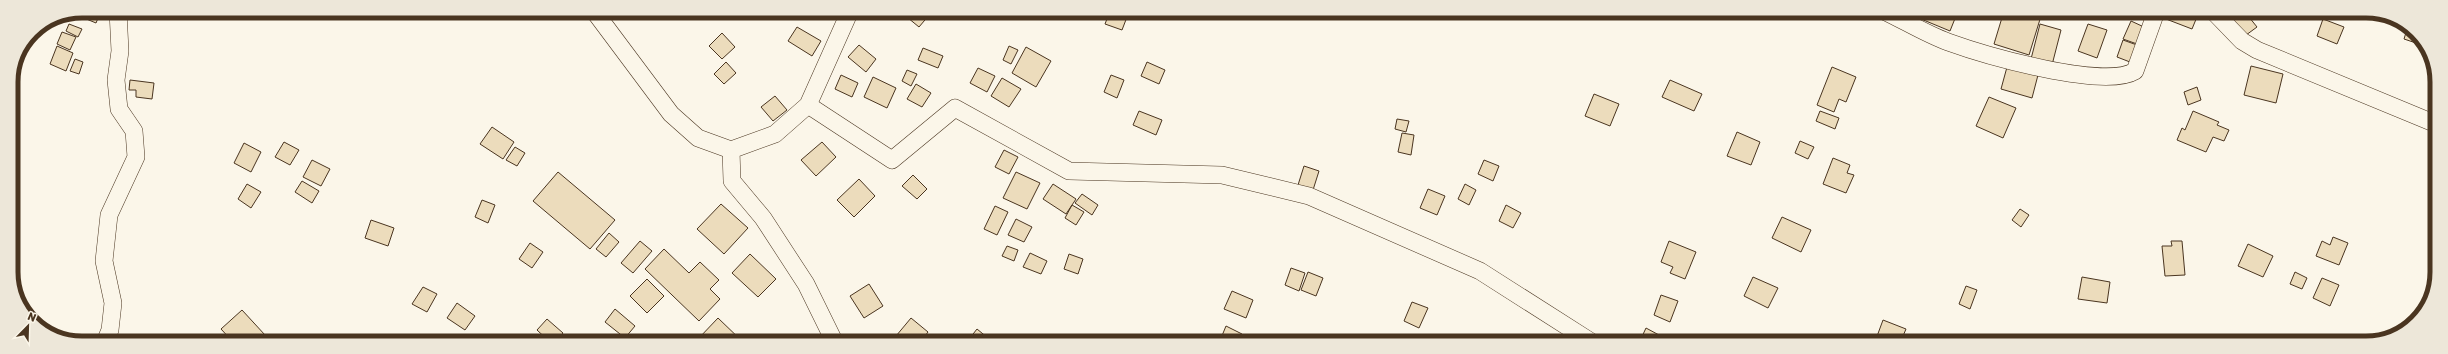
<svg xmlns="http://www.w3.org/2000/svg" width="2448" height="354" font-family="Rubik,sans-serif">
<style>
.building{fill:#ecdcbc;stroke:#4a3520}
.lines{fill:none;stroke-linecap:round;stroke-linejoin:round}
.minor-casing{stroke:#4a3520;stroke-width:18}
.minor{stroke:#fbf6e9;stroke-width:17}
.rim{fill:none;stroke:#4a3520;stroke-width:5}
</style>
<rect width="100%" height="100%" fill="#fbf6e9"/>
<path class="building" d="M82,11h19l-5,12 -24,-10z
M903,11h23l4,3 -11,13 -17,-14z
M1110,11l17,6 -5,13 -17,-6z
M1910,11h48l-8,20 -41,-17z
M2004,11h22l15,5 -12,39 -35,-11z
M2168,12h31l-7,17 -26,-10z
M2229,12h16l12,15 -15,11 -18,-23z
M2323,19l21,8 -7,17 -20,-8z
M2131,21l13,6 -7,17 -14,-5z
M69,24l13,5 -4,8 -12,-6z
M2040,24l21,6 -9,35 -21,-6z
M2088,24l19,6 -10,28 -19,-7z
M2408,26l5,3 9,16 -18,-6z
M797,27l24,14 -9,15 -24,-15z
M62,32l14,5 -6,13 -13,-6z
M722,33l13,14 -13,12 -13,-13z
M2123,40l14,5 -7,17 -13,-5z
M859,45l17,14 -10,13 -18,-15z
M57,46l16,7 -7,18 -16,-7z
M1009,46l9,4 -7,14 -8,-4z
M1026,47l25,14 -15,26 -24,-14z
M923,48l20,8 -5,12 -20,-8z
M75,59l8,3 -4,12 -9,-3z
M726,62l10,11 -12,11 -10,-10z
M1147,62l18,8 -6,14 -18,-8z
M2251,66l32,8 -7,29 -32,-8z
M1832,67l24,10 -10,25 -7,-3 -5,13 -17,-7z
M2007,67l31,8 -6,23 -31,-9z
M978,68l17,8 -8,16 -17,-9z
M907,70l10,4 -6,12 -9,-5z
M841,75l17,8 -6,14 -17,-8z
M1111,75l13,5 -7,18 -13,-6z
M873,77l23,11 -9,20 -23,-11z
M1002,78l19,11 -12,18 -18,-11z
M130,80l24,3 -2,16 -16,-2v-7h-7z
M1670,80l32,14 -8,17 -32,-14z
M916,84l15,9 -9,14 -15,-8z
M2197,87l4,13 -13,5 -4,-13z
M1594,94l25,10 -9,22 -25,-10z
M775,96l12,14 -14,11 -12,-14z
M1989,97l27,11 -13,30 -27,-12z
M1139,111l23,9 -6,15 -23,-10z
M1820,111l19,7 -4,11 -19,-8z
M2193,111l26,11 -2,3 12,5 -5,11 -11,-4 -7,15 -29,-12 5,-12 3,2z
M1397,119l12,2 -3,11 -11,-3z
M492,127l22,15 -11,17 -23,-15z
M1737,132l23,10 -9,23 -24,-9z
M1402,133l12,2 -3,20 -13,-3z
M1800,141l14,6 -6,12 -13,-6z
M284,142l15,8 -9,15 -15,-8z
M822,142l14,15 -20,19 -15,-16z
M244,143l17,9 -10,20 -17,-9z
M515,147l10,6 -8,13 -11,-6z
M1004,150l14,7 -9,17 -14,-7z
M1833,158l17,7 -3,8 7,2 -8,18 -23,-9z
M312,160l18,9 -9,17 -18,-9z
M1484,160l15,6 -6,15 -15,-7z
M1304,166l15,5 -6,19 -15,-5z
M558,172l57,48 -25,29 -57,-48z
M1016,172l24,11 -13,26 -24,-11z
M913,175l14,14 -10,10 -15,-13z
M859,179l16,17 -21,21 -17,-17z
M302,181l17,10 -7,12 -17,-11z
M247,184l14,8 -10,16 -13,-9z
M1053,184l23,15 -10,15 -23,-15z
M1465,184l11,6 -7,15 -11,-6z
M1428,189l17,7 -8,19 -17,-7z
M1082,194l16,11 -6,10 -17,-12z
M482,200l13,5 -7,18 -13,-6z
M721,204l27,24 -24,26 -27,-25z
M1072,205l12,7 -8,13 -11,-7z
M1506,205l15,8 -8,15 -14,-7z
M995,206l13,6 -11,23 -13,-6z
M2020,209l9,6 -8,12 -9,-7z
M1782,217l29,13 -10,22 -29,-14z
M1016,219l16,8 -8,15 -16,-7z
M371,220l23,8 -6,18 -23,-8z
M609,233l10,9 -13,15 -10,-8z
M2436,235v15l-5,-2z
M2333,237l15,6 -9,22 -23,-9 6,-15 8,4z
M640,241l12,10 -19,22 -12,-10z
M1669,241l27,11 -11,27 -15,-6 3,-6 -12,-5z
M2171,241h11l3,34 -20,1 -3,-30h10z
M530,243l13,9 -11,16 -13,-9z
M2248,244l25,12 -10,21 -25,-11z
M1007,246l11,4 -4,11 -12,-5z
M664,249l25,24 11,-11 19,18 -9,9 10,10 -21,22 -54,-52z
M1030,253l17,8 -6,13 -18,-7z
M750,254l26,25 -18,18 -26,-24z
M1069,254l14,5 -5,15 -14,-5z
M1291,268l14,5 -6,18 -14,-6z
M1308,272l15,6 -7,18 -15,-6z
M2295,272l12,6 -5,11 -12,-5z
M1753,277l25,11 -10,20 -24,-12z
M2082,277l28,5 -3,21 -29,-4z
M2322,278l17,7 -9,21 -17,-8z
M647,279l17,17 -17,17 -17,-17z
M869,284l14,22 -19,12 -14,-22z
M1966,286l11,4 -7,19 -11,-5z
M423,287l14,7 -10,18 -15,-8z
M1232,291l21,9 -7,18 -22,-9z
M1661,295l17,6 -8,21 -16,-7z
M1412,302l16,6 -9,20 -15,-7z
M457,303l18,13 -10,14 -18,-12z
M615,309l20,17 -10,12 -20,-16z
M242,310l23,25 -8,7h-24l-12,-13z
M718,318l26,25h-42l-4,-4z
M911,318l17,14 -8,11h-16l-8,-7z
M547,319l16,14 -8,10h-4l-14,-13z
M1883,320l23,9 -6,14h-16l-8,-4z
M1226,326l16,8 -5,9h-18z
M1646,328l13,7 -4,8h-16z
M977,329l17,14h-28z"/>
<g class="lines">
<defs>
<path id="minor" d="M594,11l77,103 27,24 33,12 44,-16 33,-29 84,55 63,-52 114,63 153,4 87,21 171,75 113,72
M1884,11c21,10 42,23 64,31 36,13 156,48 187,29l21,-59
M2214,12l28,29 15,9 179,74
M808,105l42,-94
M731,150l1,31 31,37 43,66 29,59
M105,342l5,-12 3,-27 -9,-42 5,-46 27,-58 -2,-26 -15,-22 -3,-29 4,-29 -2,-40"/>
</defs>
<use href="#minor" class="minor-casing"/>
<use href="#minor" class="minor"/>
</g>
<path d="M0 0H2448V354H0ZM82 18H2366A64 64 0 0 1 2430 82V272A64 64 0 0 1 2366 336H82A64 64 0 0 1 18 272V82A64 64 0 0 1 82 18Z" fill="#ede7d9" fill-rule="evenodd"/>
<path class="rim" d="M82 18H2366A64 64 0 0 1 2430 82V272A64 64 0 0 1 2366 336H82A64 64 0 0 1 18 272V82A64 64 0 0 1 82 18Z"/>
<g transform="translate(28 326) rotate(23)" stroke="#fbf6e9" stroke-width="3" paint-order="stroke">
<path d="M0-3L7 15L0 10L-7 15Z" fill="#4a3520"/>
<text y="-6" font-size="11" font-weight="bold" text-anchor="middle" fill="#4a3520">N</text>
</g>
</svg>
